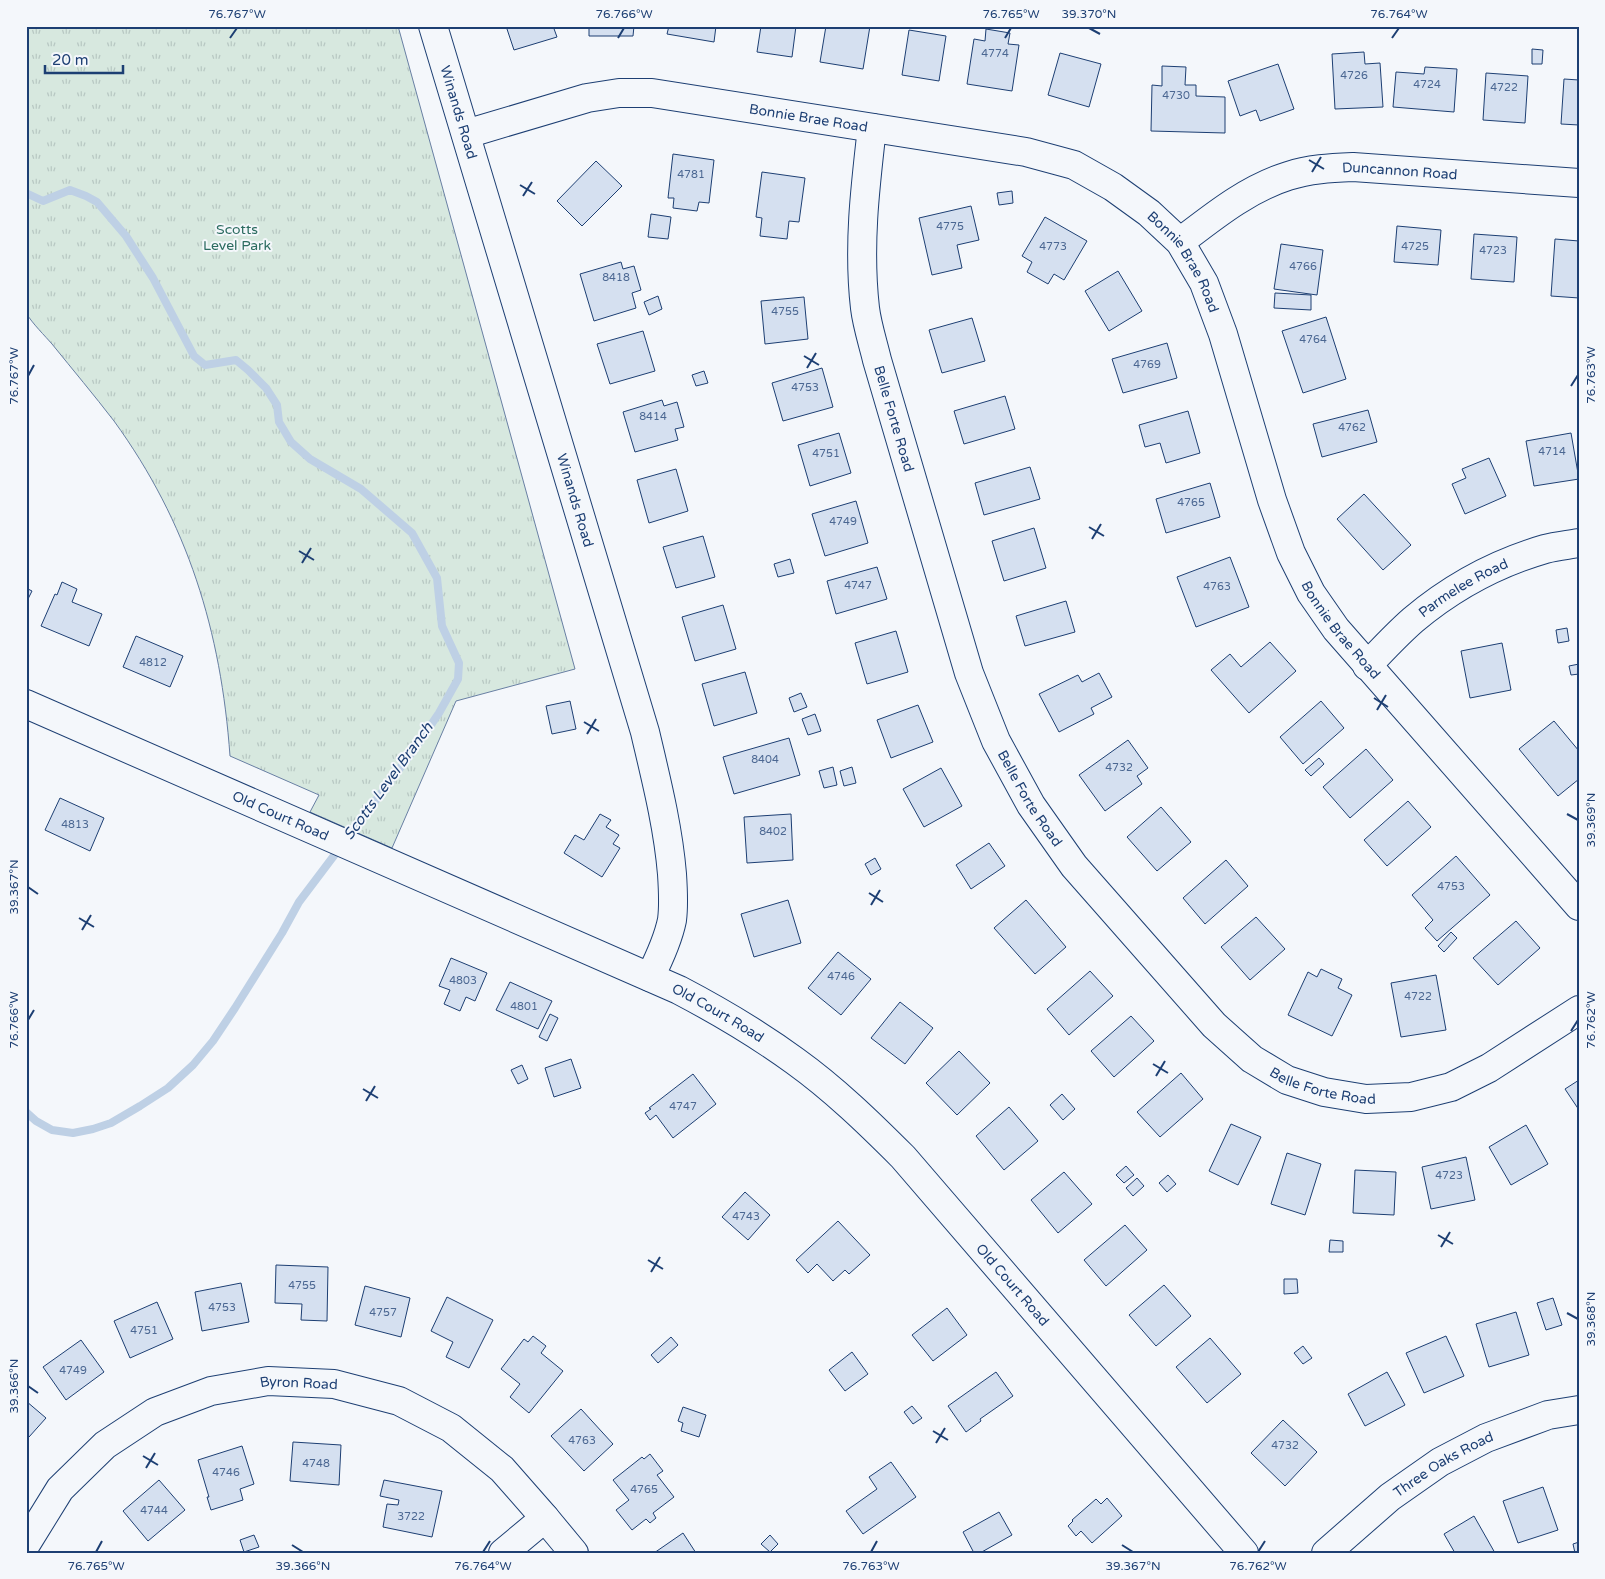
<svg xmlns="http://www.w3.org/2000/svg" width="1605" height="1579" font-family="'Varela Round',sans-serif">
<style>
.park{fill:url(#park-tufts);stroke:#687fa3}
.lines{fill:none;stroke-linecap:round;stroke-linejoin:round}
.stream{stroke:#bed0e5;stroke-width:8}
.building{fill:#d5e0f0;stroke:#1d3f73}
.minor-casing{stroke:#1d3f73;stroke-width:30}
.major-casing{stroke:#1d3f73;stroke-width:30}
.minor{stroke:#f4f7fb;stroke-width:28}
.major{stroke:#f4f7fb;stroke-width:28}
.ticks{fill:none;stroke:#1d3f73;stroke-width:2}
.labels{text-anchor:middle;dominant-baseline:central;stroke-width:4;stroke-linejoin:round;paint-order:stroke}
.number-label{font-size:11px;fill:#4b6792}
.street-label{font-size:14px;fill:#1d3f73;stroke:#f4f7fb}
.park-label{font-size:14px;fill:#2c6c60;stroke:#f4f7fb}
.water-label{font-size:15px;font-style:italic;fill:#1d3f73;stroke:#f4f7fb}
.neatline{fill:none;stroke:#1d3f73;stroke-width:2}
.ticks-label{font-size:12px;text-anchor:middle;fill:#1d3f73}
</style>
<defs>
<pattern id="park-tufts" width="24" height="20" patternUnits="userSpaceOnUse" patternTransform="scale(1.25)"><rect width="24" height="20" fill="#d7e8df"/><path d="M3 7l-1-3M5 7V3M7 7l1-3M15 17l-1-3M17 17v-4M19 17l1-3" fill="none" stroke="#b8c8c3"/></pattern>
</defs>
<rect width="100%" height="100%" fill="#f4f7fb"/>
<path class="park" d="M26,26h372l177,643 -119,32 -64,147 -82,-36 9,-17 -89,-39c-9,-125 -42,-233 -116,-335 -20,-26 -41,-51 -62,-77 -6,-7 -21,-22 -25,-30 -3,-6 -1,-49 -1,-59 0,-76 0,-152 0,-229z"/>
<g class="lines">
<path class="stream" d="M26,193l17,8 27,-11 16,6 11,6 29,34 27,42 41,78 11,9 31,-5 12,10 18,18 11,17 2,17 12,20 19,17 51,30 51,44 25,45 5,48 17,37 -1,16 -19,34 -23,34 -117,155 -17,31 -47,75 -22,33 -20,24 -25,23 -28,18 -29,17 -18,6 -20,4 -21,-3 -16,-9 -10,-9"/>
</g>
<path class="building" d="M506,26h47l4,11 -43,13z
M589,26h45l-1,10h-44z
M669,26h47l-2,16 -47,-8z
M761,26h35l-4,31 -35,-5z
M826,26h44l-7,43 -43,-7z
M986,29l24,4 -2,11 11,1 -7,46 -45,-7 7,-45 11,2z
M909,30l37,6 -7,45 -37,-6z
M1532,49l11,1 -1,14h-10z
M1364,52l1,12 15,-1 3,44 -48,2 -3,-55z
M1060,53l41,11 -12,43 -41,-12z
M1278,64l16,45 -34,12 -4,-11 -16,6 -12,-35z
M1162,66l24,1 -1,18h11v11l29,1v36l-74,-2 1,-46 10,1z
M1425,67l32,2 -3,43 -61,-5 3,-35 28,2z
M1486,73l42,3 -3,47 -42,-3z
M1564,79l15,1v45l-18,-1z
M673,154l41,6 -5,43 -10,-1 -2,9 -24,-3 1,-10h-6z
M596,161l26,25 -40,40 -25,-25z
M762,172l43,6 -6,44 -10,-1 -2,18 -27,-3 2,-18 -6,-1z
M1012,191l1,12 -14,2 -2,-12z
M971,206l8,34 -22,5 5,23 -30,7 -13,-57z
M651,214l20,3 -3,22 -20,-2z
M1045,217l42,24 -23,39 -10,-6 -6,10 -21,-12 5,-10 -10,-6z
M1397,226l44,4 -3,35 -44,-3z
M1474,234l43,3 -3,45 -43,-3z
M1555,239l24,2v57l-28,-2z
M1281,244l42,6 -6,45 -43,-6z
M621,262l2,7 11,-3 7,24 -9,3 4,15 -42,13 -14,-47z
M1118,271l24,40 -33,20 -24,-40z
M1275,293l36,2v15l-37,-2z
M658,296l4,13 -13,6 -5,-13z
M804,297l4,42 -43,5 -4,-43z
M1326,317l20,62 -43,14 -21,-62z
M972,318l13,43 -43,12 -13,-43z
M643,331l12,40 -45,13 -13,-40z
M1167,343l10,35 -54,15 -11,-34z
M822,368l11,39 -50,14 -11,-38z
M704,371l4,12 -12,3 -4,-11z
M1005,396l10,33 -51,15 -10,-33z
M662,400l2,6 13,-4 7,25 -9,2 3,11 -43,12 -12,-40z
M1368,410l9,32 -55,15 -9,-33z
M1188,411l12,42 -34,10 -6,-20 -15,4 -6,-22z
M839,433l12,40 -41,13 -12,-41z
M1571,433l8,46 -45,7 -8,-45z
M1489,458l17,38 -41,18 -13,-30 14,-6 -4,-9z
M1030,467l10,32 -56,16 -9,-32z
M676,469l12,42 -39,12 -12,-43z
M1210,483l10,34 -54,16 -10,-34z
M1364,494l47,51 -28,25 -46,-51z
M856,501l12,42 -43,13 -13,-42z
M1034,528l12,40 -42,13 -12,-40z
M703,536l12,41 -39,11 -13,-41z
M1230,557l19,50 -53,20 -19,-50z
M790,559l4,14 -16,4 -4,-13z
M877,567l10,32 -51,15 -9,-33z
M62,582l15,7 -5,13 30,12 -13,32 -48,-20 14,-32 2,1z
M26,588l6,3 -6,12z
M1066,601l9,31 -50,14 -9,-30z
M723,605l13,44 -41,12 -13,-44z
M1567,628l2,13 -11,2 -2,-13z
M896,631l12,41 -41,12 -12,-41z
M136,636l47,20 -13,31 -47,-20z
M1270,642l26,29 -47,42 -38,-43 19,-16 11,13z
M1502,643l9,47 -41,8 -9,-47z
M1579,664v10l-8,1 -2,-9z
M745,672l12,41 -43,13 -12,-42z
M1099,673l13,24 -21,11 3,6 -35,18 -20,-38 39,-19 4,7z
M801,693l6,14 -13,5 -5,-14z
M570,701l6,28 -24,5 -6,-28z
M1321,701l23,27 -41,36 -23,-27z
M918,705l15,37 -42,16 -14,-38z
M815,714l6,17 -13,4 -6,-16z
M1554,721l25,30v28l-21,17 -39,-47z
M789,738l11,37 -66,19 -11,-37z
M1128,740l20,28 -11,8 5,8 -37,27 -26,-36z
M1366,749l27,31 -43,38 -27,-31z
M1319,758l5,6 -13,12 -6,-6z
M833,767l4,18 -13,3 -5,-17z
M852,767l4,16 -12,3 -4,-15z
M941,768l21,38 -38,21 -21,-38z
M60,798l44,20 -14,33 -45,-21z
M1408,801l23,26 -44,39 -23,-26z
M1161,807l30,35 -34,29 -30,-34z
M600,814l11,6 -5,7 13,8 -6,9 7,4 -18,29 -38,-24 11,-18 9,5z
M791,814l2,46 -46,3 -3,-46z
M989,843l16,23 -34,23 -15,-24z
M1456,856l34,39 -53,46 -12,-13 8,-8 -21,-25z
M875,858l6,11 -10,6 -6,-11z
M1226,860l22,26 -43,38 -22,-26z
M788,900l13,43 -47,14 -13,-43z
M1026,900l40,47 -31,27 -41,-46z
M1256,917l29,32 -35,31 -29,-33z
M1516,921l24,27 -42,37 -25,-27z
M1451,932l6,6 -13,14 -6,-6z
M838,952l33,27 -30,36 -33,-27z
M451,958l36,15 -12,28 -9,-4 -6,14 -16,-7 6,-14 -11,-4z
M1321,969l21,10 -4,9 14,7 -20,41 -44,-21 20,-43 9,5z
M1090,971l23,25 -44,39 -22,-26z
M1436,975l10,55 -45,7 -10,-54z
M510,982l42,19 -14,28 -42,-19z
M900,1002l33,26 -28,36 -34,-26z
M550,1014l8,4 -11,23 -8,-4z
M1131,1016l23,25 -40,36 -23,-26z
M959,1051l31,32 -33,32 -31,-32z
M571,1059l10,29 -27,9 -9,-29z
M522,1065l6,14 -10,5 -7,-14z
M1181,1073l22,26 -43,38 -23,-25z
M693,1074l23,30 -43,34 -17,-23 -6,5 -5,-7 6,-4 -2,-1z
M1579,1080v30l-14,-21z
M1062,1094l13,15 -12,11 -13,-15z
M1009,1107l29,34 -34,29 -28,-34z
M1231,1124l30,13 -23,48 -29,-14z
M1526,1125l22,39 -37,21 -22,-38z
M1287,1153l34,11 -16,51 -34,-11z
M1466,1157l9,43 -44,9 -9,-42z
M1126,1166l8,9 -10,8 -8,-8z
M1355,1170l41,2 -2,43 -41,-2z
M1064,1172l28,32 -34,29 -27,-33z
M1168,1175l8,9 -9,8 -8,-9z
M1137,1178l7,8 -11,10 -7,-8z
M745,1192l25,23 -22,25 -26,-23z
M838,1221l32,34 -21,19 -4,-4 -12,11 -16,-17 -9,9 -12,-13z
M1125,1225l22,25 -41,36 -22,-26z
M1330,1240l13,1v11h-14z
M276,1265l52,2 -1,54 -26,-1 1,-16 -27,-1z
M1284,1279h13l1,14 -14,1z
M241,1283l8,39 -47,9 -7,-39z
M1164,1285l27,31 -35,30 -27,-31z
M365,1286l45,12 -9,39 -46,-12z
M447,1297l46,23 -24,48 -23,-11 7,-15 -22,-11z
M1553,1298l9,27 -16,5 -9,-27z
M157,1302l16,37 -43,19 -16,-37z
M947,1308l20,27 -34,26 -21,-26z
M1516,1312l13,43 -40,12 -13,-43z
M533,1336l13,10 -5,7 22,18 -34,42 -19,-16 10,-13 -19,-15 23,-30 4,3z
M1446,1336l18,40 -40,17 -18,-40z
M671,1337l7,8 -20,18 -7,-8z
M1210,1338l31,36 -34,29 -31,-36z
M81,1340l23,32 -38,28 -23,-33z
M1303,1346l9,12 -9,6 -9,-11z
M852,1352l16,22 -23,17 -16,-21z
M996,1372l17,24 -33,23 1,2 -15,11 -18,-26z
M1387,1372l18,33 -40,21 -17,-32z
M26,1401l20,17 -17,19 -3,-3z
M912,1406l10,12 -9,6 -9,-12z
M683,1407l23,8 -7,22 -18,-6 2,-8 -5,-2z
M581,1409l32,35 -29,27 -33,-35z
M1283,1420l34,32 -32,34 -34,-33z
M293,1442l48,3 -2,40 -49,-4z
M242,1446l12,38 -14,5 3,11 -32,10 -4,-13h2l-11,-37z
M650,1454l13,17 -6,4 17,22 -21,16 3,5 -6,5 -4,-4 -14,11 -16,-20 13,-10 -16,-20 29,-23 2,2z
M891,1462l25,35 -53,37 -17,-23 31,-22 -8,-12z
M159,1480l26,30 -37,31 -25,-30z
M384,1480l58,11 -10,46 -49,-10 4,-23 11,1 1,-5 -19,-4z
M1543,1487l15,43 -40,13 -15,-42z
M1107,1498l15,18 -30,27 -11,-12 -5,5 -8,-10 5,-5 -1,-1 24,-21 5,5z
M999,1512l13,23 -32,18h-6l-11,-21z
M1474,1516l21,37h-40l-11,-19z
M683,1533l13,20h-42z
M254,1535l5,12 -15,5 -4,-12z
M770,1535l8,9 -8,8 -9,-8z
M1579,1542v11h-4l-2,-9z"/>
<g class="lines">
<defs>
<g id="minor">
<path id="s1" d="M433,26l212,706c11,47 23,94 27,142 1,15 2,31 0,46 -4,20 -13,39 -22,57"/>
<path id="s2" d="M872,128c-7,60 -14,119 -7,180 2,17 8,35 12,52l92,313 27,68 35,64 43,61 140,159 38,34 35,21 37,12 42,7 45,-2 40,-10 38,-19 90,-58"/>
<path id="s3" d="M466,134l121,-36 32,-5h33l374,59 48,13 39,22 36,26 31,29 24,41 19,51 49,166 19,53 20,40 25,36 243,277"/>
<path id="s4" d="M1180,242c34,-26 67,-53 108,-66 21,-7 43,-8 65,-9l226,16"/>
<path id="s5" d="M1367,666c15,-16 30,-32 46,-46 38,-32 84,-57 132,-71 11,-3 23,-4 34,-6"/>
<path id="s6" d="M26,1544l34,-55 45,-44 50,-33 56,-21 57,-10 66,3 65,17 52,27 51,41 43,49 29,35"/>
<path d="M503,1553l42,-35"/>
<path id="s7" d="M1326,1553l64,-56 50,-35 46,-24 62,-23 31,-5"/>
</g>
<g id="major">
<path id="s8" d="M26,704l653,286c40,21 79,44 116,71 39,28 74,62 108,96l341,396"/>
</g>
</defs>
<use href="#minor" class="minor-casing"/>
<use href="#major" class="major-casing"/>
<use href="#minor" class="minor"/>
<use href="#major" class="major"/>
</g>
<path class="ticks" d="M1089,28l11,6M230,38l7,-10M618,38l6,-10M1005,38l6,-10M1392,38l7,-10M1309,160l15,9M1312,172l9,-15M520,185l15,9M523,196l9,-14M804,356l15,9M807,368l9,-15M28,376l6,-11M1571,386l7,-11M1089,527l15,9M1092,539l9,-15M299,551l15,9M302,563l9,-15M1374,698l14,9M1377,710l9,-15M584,722l15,9M587,734l9,-15M1567,814l11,6M28,887l10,7M869,893l14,9M871,905l9,-15M79,918l15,9M82,930l9,-15M28,1020l6,-10M1571,1031l7,-11M1153,1064l15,9M1156,1076l9,-15M363,1089l15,9M366,1101l9,-15M1438,1235l15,9M1441,1247l9,-15M648,1260l15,9M651,1272l9,-15M1567,1313l11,6M28,1386l10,7M933,1431l15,9M936,1443l9,-15M143,1456l15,9M146,1468l9,-15M292,1545l11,7M1122,1545l11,7M96,1552l6,-11M483,1552l7,-11M871,1552l6,-11M1258,1552l7,-11"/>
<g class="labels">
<g class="number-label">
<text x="995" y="53">4774</text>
<text x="1354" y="75">4726</text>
<text x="1427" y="84">4724</text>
<text x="1504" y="87">4722</text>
<text x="1176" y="95">4730</text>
<text x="691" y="174">4781</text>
<text x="950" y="226">4775</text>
<text x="1053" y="246">4773</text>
<text x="1415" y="246">4725</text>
<text x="1493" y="250">4723</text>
<text x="1303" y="266">4766</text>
<text x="616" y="277">8418</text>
<text x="785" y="311">4755</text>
<text x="1313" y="339">4764</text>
<text x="1147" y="364">4769</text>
<text x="805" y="387">4753</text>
<text x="653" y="416">8414</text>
<text x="1352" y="427">4762</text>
<text x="1552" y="451">4714</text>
<text x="826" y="453">4751</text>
<text x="1191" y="502">4765</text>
<text x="843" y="521">4749</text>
<text x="858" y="585">4747</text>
<text x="1217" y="586">4763</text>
<text x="153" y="662">4812</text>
<text x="765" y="759">8404</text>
<text x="1119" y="767">4732</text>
<text x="75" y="824">4813</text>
<text x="773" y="831">8402</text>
<text x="1451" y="886">4753</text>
<text x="841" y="976">4746</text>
<text x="463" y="980">4803</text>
<text x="1418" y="996">4722</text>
<text x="524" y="1006">4801</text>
<text x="683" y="1106">4747</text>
<text x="1449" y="1175">4723</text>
<text x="746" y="1216">4743</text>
<text x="302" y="1285">4755</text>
<text x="222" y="1307">4753</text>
<text x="383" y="1312">4757</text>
<text x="144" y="1330">4751</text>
<text x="73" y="1370">4749</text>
<text x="582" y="1440">4763</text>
<text x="1285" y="1445">4732</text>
<text x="316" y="1463">4748</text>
<text x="226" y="1472">4746</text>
<text x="644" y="1489">4765</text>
<text x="154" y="1510">4744</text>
<text x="411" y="1516">3722</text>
</g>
<g class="street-label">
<text stroke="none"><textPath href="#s1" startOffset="90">Winands Road</textPath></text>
<text stroke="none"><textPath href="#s3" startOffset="350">Bonnie Brae Road</textPath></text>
<text stroke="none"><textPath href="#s4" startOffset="240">Duncannon Road</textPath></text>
<text stroke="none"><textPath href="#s3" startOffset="770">Bonnie Brae Road</textPath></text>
<text stroke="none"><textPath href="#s2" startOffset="295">Belle Forte Road</textPath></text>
<text stroke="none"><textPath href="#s1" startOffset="495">Winands Road</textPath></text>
<text stroke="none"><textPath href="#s5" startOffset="125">Parmelee Road</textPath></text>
<text stroke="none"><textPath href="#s3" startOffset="1175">Bonnie Brae Road</textPath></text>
<text stroke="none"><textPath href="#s2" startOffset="700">Belle Forte Road</textPath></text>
<text stroke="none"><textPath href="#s8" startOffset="278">Old Court Road</textPath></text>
<text stroke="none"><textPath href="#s8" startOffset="758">Old Court Road</textPath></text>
<text stroke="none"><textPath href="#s2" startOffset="1121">Belle Forte Road</textPath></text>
<text stroke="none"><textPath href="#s8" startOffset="1162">Old Court Road</textPath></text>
<text stroke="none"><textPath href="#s6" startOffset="336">Byron Road</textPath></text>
<text stroke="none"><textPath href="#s7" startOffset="148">Three Oaks Road</textPath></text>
</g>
<g class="park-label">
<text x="237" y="229">Scotts<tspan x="237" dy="16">Level Park</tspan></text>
</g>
<g class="water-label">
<text transform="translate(388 781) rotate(-54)">Scotts Level Branch</text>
</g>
</g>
<rect width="1605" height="1579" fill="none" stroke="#f4f7fb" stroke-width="55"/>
<path d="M45 65v8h78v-8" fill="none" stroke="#1d3f73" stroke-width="2.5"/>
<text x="52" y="65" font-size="15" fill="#1d3f73" stroke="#f4f7fb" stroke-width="4" paint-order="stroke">20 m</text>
<rect x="28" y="28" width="1550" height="1524" class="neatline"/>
<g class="ticks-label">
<text x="237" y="18">76.767°W</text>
<text x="624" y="18">76.766°W</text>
<text x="1011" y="18">76.765°W</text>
<text x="1089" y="18">39.370°N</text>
<text x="1399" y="18">76.764°W</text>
<text transform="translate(1591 375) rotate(-90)" y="4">76.763°W</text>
<text transform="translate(14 376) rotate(-90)" y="4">76.767°W</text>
<text transform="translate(1591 820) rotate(-90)" y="4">39.369°N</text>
<text transform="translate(14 887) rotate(-90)" y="4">39.367°N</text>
<text transform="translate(1591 1020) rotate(-90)" y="4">76.762°W</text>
<text transform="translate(14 1020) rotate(-90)" y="4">76.766°W</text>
<text transform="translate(1591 1319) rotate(-90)" y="4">39.368°N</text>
<text transform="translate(14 1386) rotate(-90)" y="4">39.366°N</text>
<text x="96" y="1570">76.765°W</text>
<text x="303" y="1570">39.366°N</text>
<text x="483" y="1570">76.764°W</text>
<text x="871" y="1570">76.763°W</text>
<text x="1133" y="1570">39.367°N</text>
<text x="1258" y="1570">76.762°W</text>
</g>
</svg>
